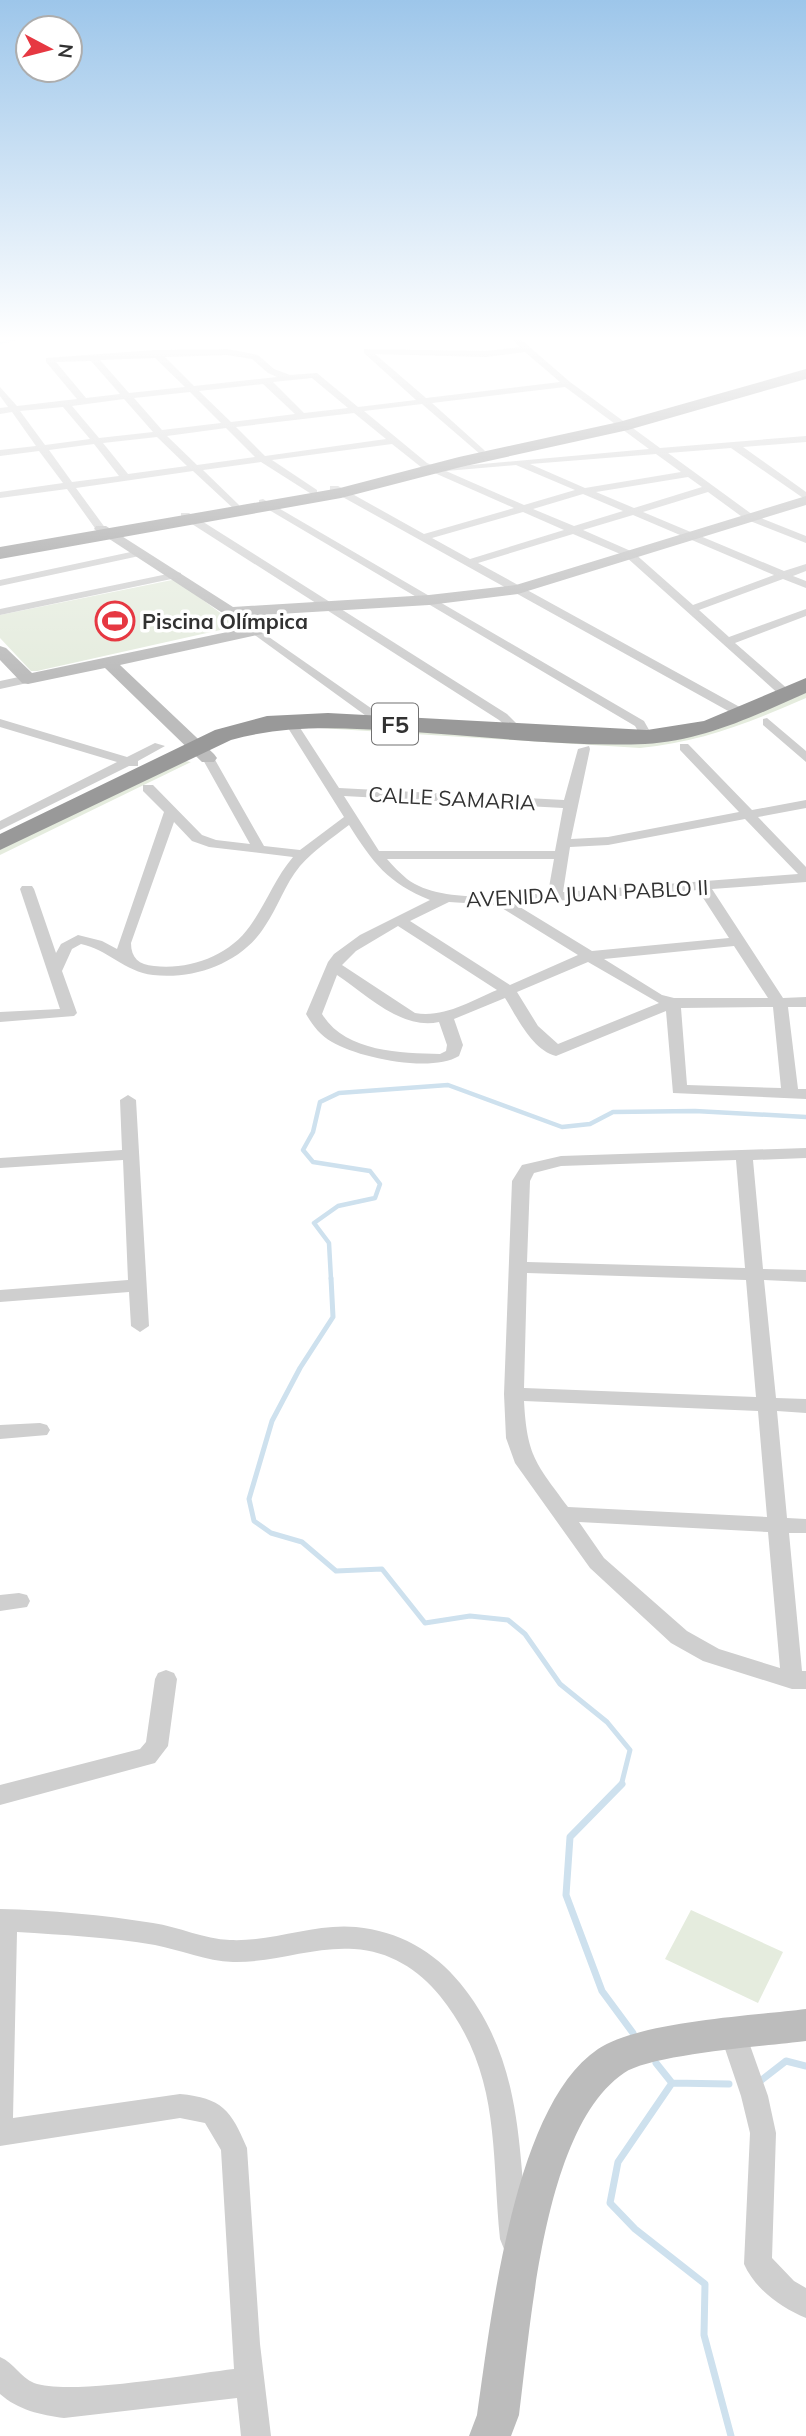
<svg xmlns="http://www.w3.org/2000/svg" width="806" height="2436" font-family="Mulish,sans-serif">
<style>
.green{fill:#e5ecde}
.lines{fill:none;stroke-linecap:round;stroke-linejoin:round}
.stream-far3{stroke:#cee1ee;stroke-width:2.5}
.stream-far2{stroke:#cee1ee;stroke-width:4.5}
.stream-far1{stroke:#cee1ee;stroke-width:5}
.stream{stroke:#cee1ee;stroke-width:7}
.street{fill:#cfcfcf;fill-rule:evenodd}
.secondary{fill:#bcbcbc;fill-rule:evenodd}
.highway{fill:#999;fill-rule:evenodd}
.labels{text-anchor:middle;dominant-baseline:central;stroke-width:7;stroke-linejoin:round;paint-order:stroke}
.far-poi-label{font-size:21px;font-weight:bold;fill:#323232;stroke:#fff;text-anchor:start}
.far-street-label{font-size:21px;fill:#323232;stroke:#fff}
.shield{fill:#fff;stroke:#707070;stroke-width:2}
.shield-label{font-size:24px;font-weight:bold;fill:#323232}
</style>
<rect width="100%" height="100%" fill="#fff"/>
<path class="green" d="M172,580h4l62,46 -201,45h-6l-31,-33v-23z
M806,689v9c-55,24 -105,44 -166,50l-320,-20 3,-2 331,14z
M185,761l6,1 -191,93v-7z
M691,1910l92,42 -25,51 -93,-44z"/>
<g class="lines">
<path class="stream-far3" d="M0,343l30,-7"/>
<path class="stream-far2" d="M331,1279l-2,-36 -15,-20 24,-17 37,-8 5,-14 -10,-13 -57,-9 -10,-12 10,-18 7,-30 19,-9 109,-8 114,42 28,-3 23,-12 82,-1 111,6"/>
<path class="stream-far1" d="M331,1278l2,39 -33,51 -28,53 -23,78 5,22 17,12 31,9 34,29 46,-2 43,54 45,-7 38,4 17,14 35,50 47,38 23,28 -9,36"/>
<path class="stream" d="M622,1784l-52,53 -4,58 36,96 31,42
M656,2063l16,20
M759,2082l27,-21 20,5
M729,2084l-57,-1 -54,79 -8,41 25,26 70,55 -1,51 27,101"/>
<path class="street" d="M508,336h9l53,46 90,66 146,-12v6l-63,5 63,45v8l-75,-52 -63,5 85,62 53,21v7l-61,-24 -37,-27 -65,20 141,59 22,-7v7l-13,5 13,5v7l-23,-9 -84,31 30,27 77,-28v7l-71,27 55,48v6h-8l-157,-141 -52,-22 -95,29 269,148v6h-8l-409,-227v-4h8l86,48 90,-26 -93,-41 -29,-23 -120,16 45,30v4l-4,1 -52,-33 -58,8 36,35v4l-4,1 -42,-39 -117,17 30,41 -5,3 -4,-1 -30,-42 -67,9v-6l63,-9 -24,-32 -39,5v-6l36,-4 -24,-34 -12,2v-6l8,-1 -8,-11v-9l17,19 60,-7 -31,-37v-4l109,-8 72,-1 31,6 16,14 16,6 27,-2 41,34 58,-7 -52,-47v-4l122,2 34,-4zM525,352l35,30 -134,16 -51,-44 111,3zM227,355l25,4 16,14 9,4 -83,9 -29,-29zM155,358l30,29 -56,6 -29,-33zM91,361l29,33 -34,4 -30,-36zM312,378l36,30 -44,5 -31,-31zM263,384l32,30 -64,8 -32,-31zM565,387l84,62 -211,19 -11,-5 -63,-52 58,-7 58,50 5,-3 -2,-2 -51,-46zM190,392l31,31 -59,7 -28,-32zM124,399l29,33 -54,6 -27,-32zM63,407l27,32 -45,6 -25,-34zM354,413l32,26 -121,17 -29,-29zM226,428l29,29 -58,8 -30,-29zM157,437l30,29 -59,8 -25,-31zM94,444l25,32 -47,6 -23,-32zM656,454l25,18 -96,16 -55,-24zM516,465l59,25 -51,15 -78,-34zM688,477l14,10 -68,21 -38,-16zM583,494l40,17 -49,15 -41,-17zM523,512l41,18 -94,29 -38,-21zM633,515l141,60 -81,30 -60,-53 -50,-22z
M263,499l381,222 9,16 -10,3 -8,-14 -376,-222v-4z
M181,513h8l318,201 18,18 -10,3 -16,-15 -318,-203z
M140,550l4,1v4l-144,31v-6z
M177,572l4,1v4l-181,38v-6z
M256,628l132,92v6h-8l-128,-93v-4z
M28,675l6,4 -2,3 -32,7v-8z
M289,716l4,1 46,71 225,12 14,-51 11,-3 1,3 -19,90 37,-2 131,-25 -59,-62v-6h8l64,66 54,-10v8l-48,9 48,50v15l-94,7 71,109 23,-1v10h-18l10,82h8v10l-133,-6 -7,-82 -110,45c-24,-6 -39,-39 -51,-58l-51,21 9,26 -4,11c-28,17 -100,2 -127,-14 -12,-7 -19,-16 -26,-28l22,-52 6,-8 26,-19 70,-35c-42,-17 -57,-37 -81,-75 -17,13 -35,25 -49,41 -15,18 -22,41 -35,60 -22,36 -70,54 -112,49 -28,-3 -46,-26 -72,-31l-9,5 -10,22 15,42 -3,3 -74,6v-10l60,-3 -40,-120 2,-3h10l2,3 22,64 5,-9 17,-9 24,6 15,8 47,-137 -21,-21v-6h10l49,50 14,5 34,4 -48,-86 6,-4 6,4 50,88 36,4 44,-33 -61,-97zM344,796l219,12 -8,43h-176zM745,819l53,55 -235,18 7,-45 38,-2zM174,822l18,19 17,6 84,10c-18,21 -27,47 -43,69 -21,30 -60,44 -96,40 -15,-1 -23,-8 -23,-23zM387,859h167l-6,34c-39,3 -108,11 -141,-14 -7,-6 -14,-13 -20,-20zM698,890l31,48 -137,13 -77,-47zM449,902l48,3 81,50 -68,30 -100,-64zM398,926l99,64c-26,11 -53,28 -82,23l-73,-48 14,-14zM734,946l34,52h-94l-12,-3 -58,-36zM588,962l71,41 -101,41 -20,-18 -21,-34zM337,975c30,20 64,55 102,47l8,23 -1,6 -6,3c-40,-1 -95,-2 -118,-40zM773,1007l8,81 -94,-3 -6,-77z
M767,718l39,33v11l-43,-37v-6z
M0,719l127,38 28,-14 10,3 -27,15v5h-9l-129,64v-9l117,-59 -117,-35z
M128,1095l8,5 13,226 -9,6 -9,-6 -2,-34 -129,10v-12l128,-10 -5,-120 -123,8v-10l122,-8 -2,-50z
M806,1148v10l-53,2 10,109 43,1v12l-42,-2 12,118 30,1v14l-29,-2 10,107 19,1v14h-17l13,138h4v18h-14l-89,-28 -32,-18 -81,-75 -75,-105 -9,-25 -2,-44 8,-213 10,-16 39,-9zM736,1160l9,108 -218,-6 3,-81 4,-8 27,-7zM527,1273l219,7 10,117 -232,-9zM524,1401l234,10 9,106 -199,-10c-32,-44 -41,-50 -44,-106zM579,1522l189,10 12,136 -61,-19 -32,-18 -83,-73z
M40,1423l7,2 3,5 -3,5 -47,4v-14z
M19,1593l8,2 3,6 -3,6 -27,4v-16z
M166,1670l8,3 3,6 -9,67 -13,17 -155,42v-20l140,-36 6,-7 9,-63 3,-6z
M0,1909c50,1 103,6 153,14 26,4 51,16 77,17 43,2 84,-17 126,-13 42,4 78,24 104,56 63,77 58,163 68,256l-4,10 -10,4 -10,-4 -4,-10c-9,-91 1,-167 -60,-243 -22,-27 -51,-45 -86,-47 -41,-3 -80,14 -121,13 -27,-1 -52,-12 -78,-17 -46,-8 -92,-10 -138,-13l-4,186 167,-24c42,4 51,16 67,54l13,196 11,92h-30l-4,-38 -173,20c-23,-3 -46,-8 -64,-24v-37c14,6 20,20 34,26 35,13 157,-9 200,-14l-13,-219 -16,-27 -25,-5 -180,28z
M733,2022l9,4 4,8 22,62 8,37 -4,125 22,23 12,7v30c-25,-10 -51,-29 -62,-54l6,-131 -9,-37 -21,-62 4,-8z"/>
<path class="secondary" d="M806,496v9l-288,89 -89,11 -183,11 6,6 -8,5 -150,-98 2,-3h10l127,81 196,-12 87,-10z
M256,626l6,2v6l-142,31 94,89 3,4 -3,4h-12l-97,-94 -77,16 -6,-1 -22,-23v-14l6,2 26,25z
M806,2009v32c-39,5 -154,13 -182,32 -81,55 -93,251 -105,342l-8,21h-42l8,-21c14,-95 36,-309 121,-366 43,-28 154,-33 208,-40z"/>
<path class="highway" d="M806,369v10l-178,51 -167,37 -120,31 -341,61v-12l340,-59 119,-31 160,-35z
M806,678v15c-52,23 -103,48 -161,51 -81,3 -164,-8 -245,-13 -58,-3 -112,-7 -169,9l-231,110v-16l215,-104 52,-14 61,-3 319,17 57,-9z"/>
</g>
<linearGradient id="sky" x2="0" y2="1"><stop stop-color="#9dc6ea"/><stop offset="0.5" stop-color="#fff"/><stop offset="1" stop-color="#fff" stop-opacity="0"/></linearGradient>
<rect width="806" height="677" fill="url(#sky)"/>
<defs>
<symbol id="stadium-ring" viewBox="-11 -11 22 22"><circle r="9.5" fill="#fff" stroke="#e63842" stroke-width="1.5"/><path d="M0-5a6.5 5 0 1 0 0 10a6.5 5 0 1 0 0-10ZM-3.5-1.8h7v3.6h-7Z" fill="#e63842"/></symbol>
</defs>
<g fill-rule="evenodd">
<use href="#stadium-ring" x="93" y="599" width="44" height="44"/>
</g>
<g class="labels">
<g class="far-poi-label">
<text x="142" y="621">Piscina Olímpica</text>
</g>
<g class="far-street-label">
<text transform="translate(452 798) rotate(3)">CALLE SAMARIA</text>
<text transform="translate(587 893) rotate(-3)">AVENIDA JUAN PABLO II</text>
</g>
<rect class="shield" x="372" y="703.5" width="46" height="41" rx="5"/>
<g class="shield-label">
<text x="395" y="724">F5</text>
</g>
</g>
<g transform="translate(49 49) rotate(97)"><circle r="33" fill="#ffffff" stroke="#adadad" stroke-width="2"/>
<path d="M0-5L12 26L0 18L-12 26Z" fill="#e63842"/>
<text y="-10" font-size="19" font-weight="bold" text-anchor="middle" fill="#323232">N</text>
</g>
</svg>
